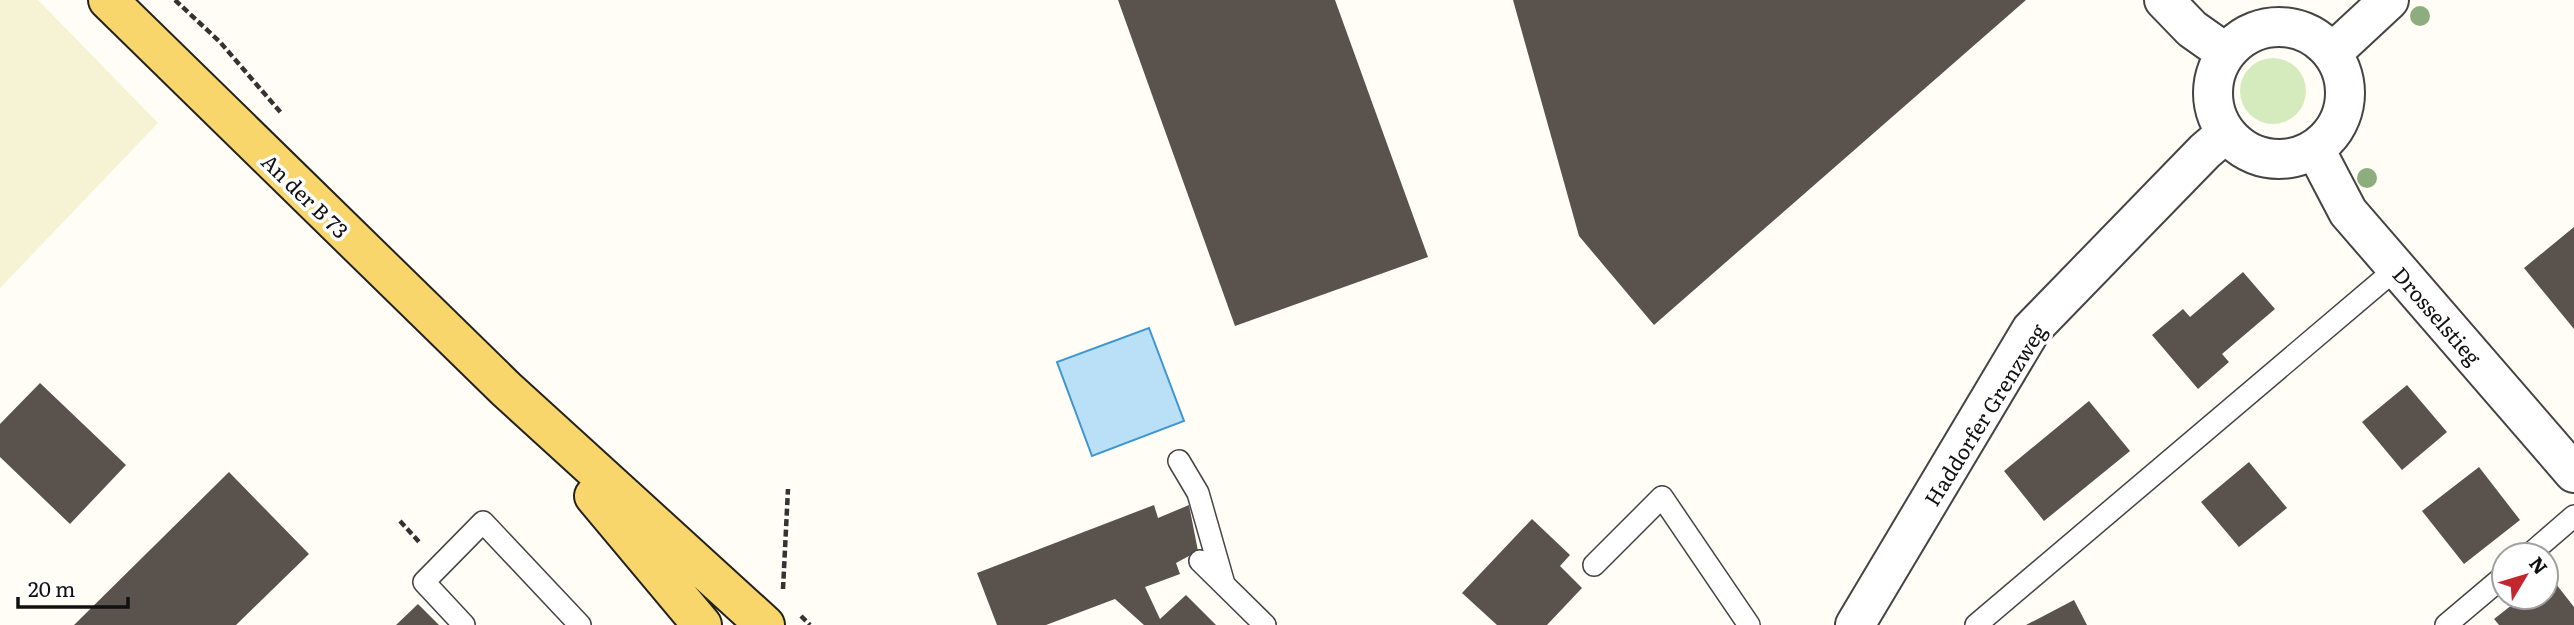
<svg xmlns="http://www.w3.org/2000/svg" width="2574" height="625" font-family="Literata,serif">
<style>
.farmland{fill:#f6f3d4}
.green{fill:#d5ebbd}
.water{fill:#b9e0f7;stroke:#3f96cf;stroke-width:2}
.building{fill:#5a524d}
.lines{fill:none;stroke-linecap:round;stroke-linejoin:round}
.lane-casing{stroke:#444;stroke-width:24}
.street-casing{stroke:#444;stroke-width:42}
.primary-casing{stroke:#222;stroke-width:42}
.path{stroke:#333;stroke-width:4.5;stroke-dasharray:7 3.5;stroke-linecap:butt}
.lane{stroke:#fff;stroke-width:21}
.street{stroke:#fff;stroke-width:38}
.primary{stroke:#f9d66b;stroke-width:38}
.tree{fill:#8dad7f}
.labels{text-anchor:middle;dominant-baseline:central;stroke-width:7;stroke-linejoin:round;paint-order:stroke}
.street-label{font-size:21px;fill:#111;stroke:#fff}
</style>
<rect width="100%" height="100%" fill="#fffdf5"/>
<path class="farmland" d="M0,0h38l120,123 -158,165z"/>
<path class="green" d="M2240 91a33 33 0 1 1 66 0a33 33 0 1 1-66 0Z"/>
<path class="water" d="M1149,328l35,93 -92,35 -35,-94z"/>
<path class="building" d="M1118,0h217l93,257 -193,69z
M1513,0h513l-372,325 -75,-89z
M2574,227v102l-50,-61z
M2243,272l32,37 -53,45 7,8 -31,27 -46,-54 31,-26 7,8z
M40,383l86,82 -56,59 -70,-67v-33z
M2407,385l40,47 -45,38 -40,-48z
M2089,401l41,50 -86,70 -40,-50z
M2249,462l38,46 -48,39 -38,-45z
M2479,467l41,53 -56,44 -42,-53z
M229,472l80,82 -73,71h-162z
M1154,505l4,13 31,-13 9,46 -22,12 4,11 -35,13 15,32 26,-24 30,30h-72l-29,-26 -69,26h-49l-20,-52z
M1532,519l38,36 -10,11 22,22 -35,37h-50l-35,-32z
M2549,575l25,32v18h-75l-5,-6 28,-22h24v-19z
M2074,600l13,25h-61z
M418,604l21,21h-43z"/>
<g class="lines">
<defs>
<path id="lane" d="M1179,461l19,32 26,91
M2529,555l45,-39
M1200,561l65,64
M1594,565l68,-68 87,128
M464,625l-40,-43 59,-60 97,103
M1976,625l421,-357
M2446,625l58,-49"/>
<path id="street" d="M2164,0l28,29 34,24
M2213 93a66 66 0 1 1 132 0a66 66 0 1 1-132 0Z
M2332,53l57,-53
M2315,149l33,63 226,261
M1855,625l176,-295 174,-179 21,-18"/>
<path id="primary" d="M108,0l398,389 259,236
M594,496l108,129"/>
</defs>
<use href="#lane" class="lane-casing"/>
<use href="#street" class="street-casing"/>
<use href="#primary" class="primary-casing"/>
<path class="path" d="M175,0l45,42 62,72
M400,521l21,23
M783,589l5,-100
M801,616l9,9"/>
<use href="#lane" class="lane"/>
<use href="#street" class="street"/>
<use href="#primary" class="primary"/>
</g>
<g class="tree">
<circle cx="2420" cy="16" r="10"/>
<circle cx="2367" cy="178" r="10"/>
</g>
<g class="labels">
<g class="street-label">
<text transform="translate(306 195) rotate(44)">An der B 73</text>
<text transform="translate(2438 315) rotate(49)">Drosselstieg</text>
<text transform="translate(1984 414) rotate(-58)">Haddorfer Grenzweg</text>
</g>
</g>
<g transform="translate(2525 576) rotate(52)"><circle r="33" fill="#ffffff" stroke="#a0a0a0" stroke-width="2"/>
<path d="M0-5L12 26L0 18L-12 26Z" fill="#c4262e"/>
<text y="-10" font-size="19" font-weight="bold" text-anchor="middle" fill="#111111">N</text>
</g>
<path d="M18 597v10h110v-10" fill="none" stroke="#111111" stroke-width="3.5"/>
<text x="28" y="597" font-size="21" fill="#111111" stroke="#ffffff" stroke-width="5" paint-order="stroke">20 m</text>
</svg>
